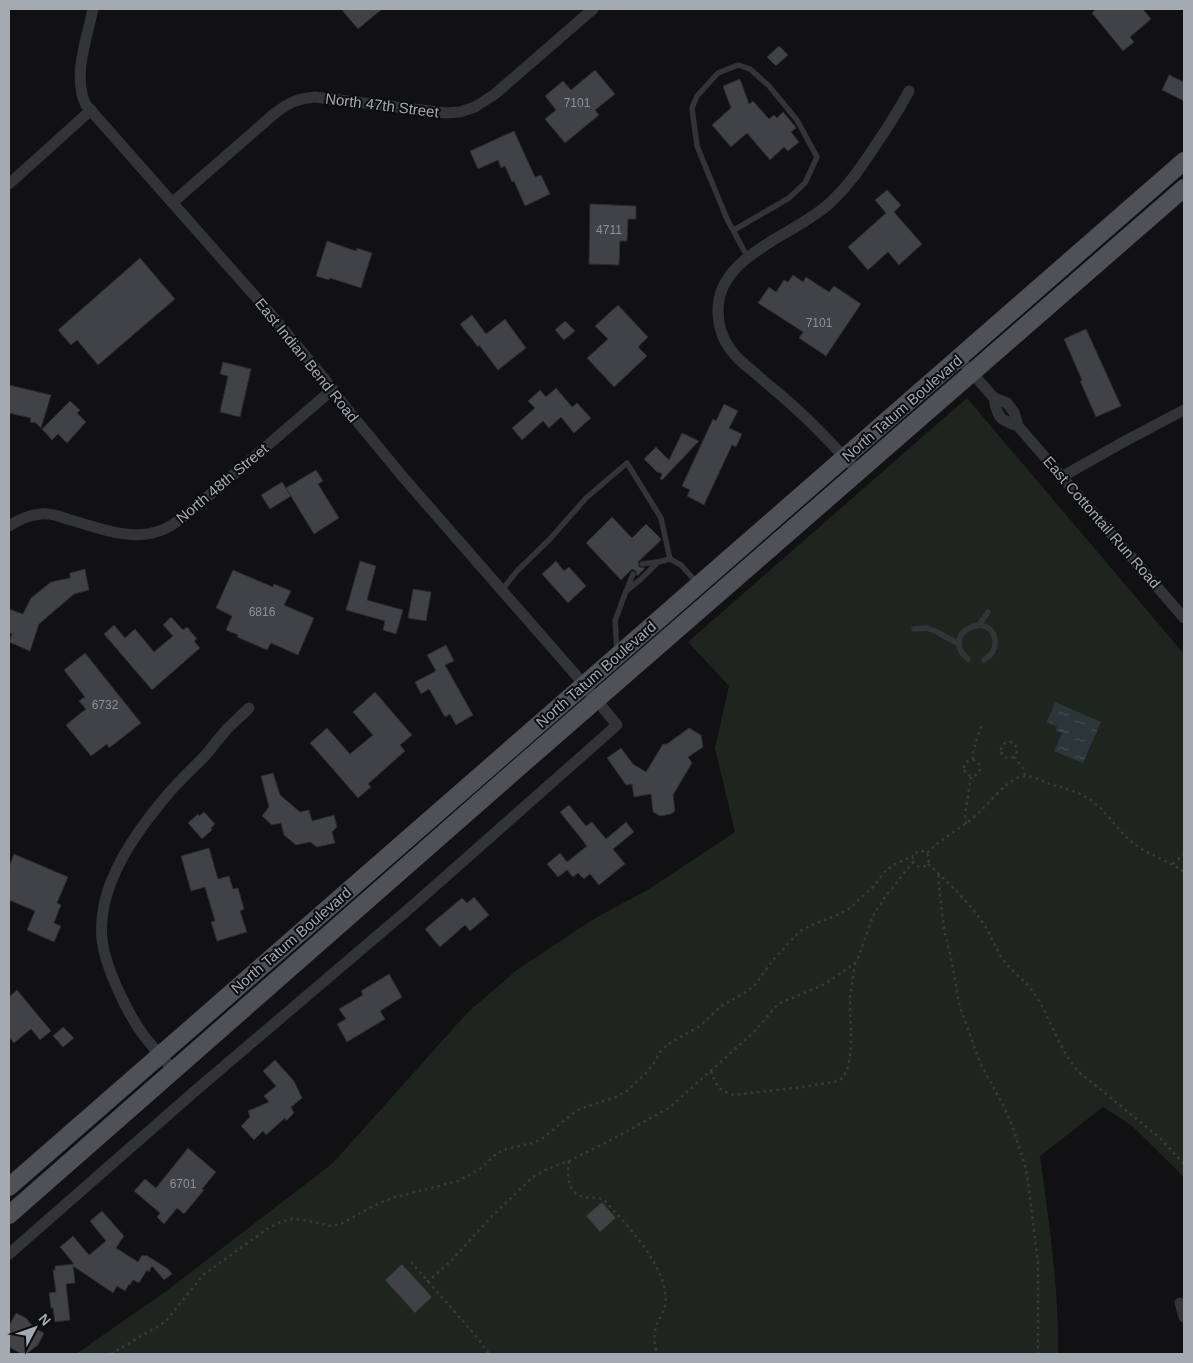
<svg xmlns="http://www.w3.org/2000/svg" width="1193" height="1363" font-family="Helvetica,sans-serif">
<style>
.grass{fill:#1e251e}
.water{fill:url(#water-ripples)}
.building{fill:#404246;stroke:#2c2c2e}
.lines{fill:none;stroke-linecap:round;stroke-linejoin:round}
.path{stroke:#393b3e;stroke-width:2.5;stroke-dasharray:2.5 4;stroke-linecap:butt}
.service{stroke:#333437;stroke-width:5.5}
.minor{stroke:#333437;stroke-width:11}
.primary{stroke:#4f5156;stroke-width:18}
.labels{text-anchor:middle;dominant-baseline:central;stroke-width:4;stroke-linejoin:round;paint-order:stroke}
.number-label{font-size:12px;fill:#8b9097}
.street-label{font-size:15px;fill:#a4aab2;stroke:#0c0d0e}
</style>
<defs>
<pattern id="water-ripples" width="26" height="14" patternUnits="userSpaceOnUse" patternTransform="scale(1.25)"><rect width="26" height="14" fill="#2c353a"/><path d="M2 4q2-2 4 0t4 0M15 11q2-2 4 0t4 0" fill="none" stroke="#485054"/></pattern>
</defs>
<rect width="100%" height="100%" fill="#111113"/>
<path class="grass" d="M967,398l217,256v523l-52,-51 -29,-19 -63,49c9,65 19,134 18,198h-982l89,-62 168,-129 135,-151 49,-42 75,-50 57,-31 86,-57 -20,-84 14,-62 -41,-44z"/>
<path class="water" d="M1055,702l46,20 -18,41 -29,-12 8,-18 -6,-2 1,-4 -10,-5z"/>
<path class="building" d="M341,9h41l-24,20z
M1096,9h47l8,10 -21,18 4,5 -11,9 -31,-38z
M779,46l9,9 -12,11 -9,-9z
M595,70l20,24 -20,16 4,5 -34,28 -20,-24 11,-9 -11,-14 18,-15 8,9z
M1169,75l15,7v19l-22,-11z
M740,79l9,25 4,-3 16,18 5,-4 3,3 6,-6 11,13 2,3 -5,4 8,10 -11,9 -4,-4 -14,13 -23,-27 -16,14 -19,-22 19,-17 -8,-22z
M514,131l21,46 6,-2 9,19 -25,12 -11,-25 -2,1 -7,-16 -4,2 -3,-8 -20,9 -8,-18z
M887,190l14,15 -7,7 28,32 -23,21 -11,-13 -20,18 -20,-23 38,-34 -11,-13z
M590,204l46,2v13h-8l-1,22h-7l-1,24 -30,-1z
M327,241l29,10 1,-3 15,5 -11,35 -31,-10 -1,2 -13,-4z
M140,258l35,41 -77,66 -21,-25 -6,5 -13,-15z
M793,275l10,7 3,-5 23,15 5,-6 27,18 -35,52 -27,-18 4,-6 -45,-29 11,-16 7,5 8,-12 4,2z
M618,305l30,32 -10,10 9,9 -33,31 -27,-29 21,-19 -13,-13z
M472,315l14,19 19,-15 21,29 -28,22 -19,-25 -1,2 -18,-23z
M565,321l10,10 -11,9 -9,-10z
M1086,329l35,77 -25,11 -16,-36 2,-1 -18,-41z
M223,362l28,7 -11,48 -20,-5 8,-36 -8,-2z
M9,385l42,10 -10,33 -5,-5 -6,-1 1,-4 -22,-5z
M556,388l16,19 5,-4 14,15 -17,15 -13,-16 -12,11 -6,-7 -21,19 -10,-12 23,-20 -7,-7 12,-11 6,7z
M70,401l10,9 -3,3 9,9 -19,21 -9,-9 -6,6 -10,-11z
M724,404l14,7 -9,17 13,6 -6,13 -4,-2 -28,60 -17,-9 3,-6 -8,-4 31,-67 3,2z
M682,433l17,8 -37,39 -2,-1 2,-5 -3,-2 -1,1 -14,-14 12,-12 13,13z
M316,470l7,11 -5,3 21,34 -25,16 -28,-46z
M282,482l9,14 -21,13 -9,-14z
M612,517l20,21 14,-14 15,15v1l-23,22 1,5 6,1 -8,8 -1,-5 -4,-2 -11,11 -35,-37z
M360,561l16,5 -9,34 36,10 -7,24 -13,-4 2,-9 -39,-11z
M556,561l8,10 5,-4 17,19 -18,17 -26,-29z
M85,569l4,21 -15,4 -35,30 -9,27 -21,-9 3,-8 -3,-1v-24l14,5 8,-16 20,-16 19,-4v-5z
M233,570l40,17 1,-3 17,7 -7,14 30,13 -16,37 -27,-12 -4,7 -30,-13 1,-2 -12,-5 6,-14 -16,-8z
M413,589l18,3 -5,29 -18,-3z
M171,617l12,13 4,-3 10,12 -3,2 6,7 -48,42 -48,-56 10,-9 11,13 10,-9 19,23 19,-16 -10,-11z
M446,645l8,16 -9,4 28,50 -17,10 -6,-11 -5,3 -16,-28 -8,5 -6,-12 21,-11 -9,-16z
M85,653l56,70 -32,25 -2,-4 -16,12 -25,-31 20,-16 -7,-8 6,-4 -21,-27z
M375,692l37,43 -12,10 5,6 -37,33 3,3 -13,11 -48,-55 17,-15 23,26 23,-19 -20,-23z
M689,728l12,7 2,12 -15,10 4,6 -19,32 2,16 -4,3 -11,2 -7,-4 -2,-18 -17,3 -2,-13 -6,1 -19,-27 14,-10 12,16 13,8 17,-28h4z
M273,773l7,22 20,17 9,-2 3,11 22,-6 3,12 -5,5 3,11 -18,4 -7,-5 -14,3 -12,-10 -3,-12 -9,2 -10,-9 7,-9 -8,-31z
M569,805l17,21 6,-4 14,17 20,-17 8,10 -21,17 12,15 -26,21 -9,-11 -6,5 -6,-6 -5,4 -6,-7 -9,7 -11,-13 13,-11 7,9 20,-16 -27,-34z
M204,812l11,12 -4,4 1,2 -10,9 -14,-16 10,-9 1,2z
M209,848l9,31 11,-3 4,13 5,-1 6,21 -4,2 7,21 -30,9 -6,-19 4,-1 -10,-34 -14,4 -10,-35z
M14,854l54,23 -11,26 4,2 -7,18 7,3 -7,16 -27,-12 8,-19 -26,-11v-33z
M474,897l15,18 -19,16 -5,-6 -25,22 -15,-18 37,-31 5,5z
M389,974l13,23 -22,14 5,8 -38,23 -10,-18 9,-5 -7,-10 24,-14 -2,-4z
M17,990l34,41 -11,9 -9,-11 -17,14 -5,-6v-40z
M63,1027l11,11 -11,9 -10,-11z
M275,1060l19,21 8,17 -11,9 3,6 -8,8 -1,-3 -19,17 -3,-4 -9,9 -13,-14 9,-9 -2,-6 21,-9 -5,-6 12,-10 -13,-15z
M188,1148l28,24 -14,17 2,1 -20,24 -7,-6 -13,16 -7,-7 3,-4 -26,-22 11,-12 11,9z
M602,1202l14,16 -16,14 -14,-16z
M102,1211l22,25 -8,12 22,14 4,-7 3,1 1,-1 22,14 4,5 -8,6 -12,-14 -3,6 -2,-2 -8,13 -6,-3 -3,5 -1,-1 -4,7 -8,-5 -4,7 -40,-27 2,17 -9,1 4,36 -15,2 -2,-14h-2l-2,-15 7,-1 -3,-22h2v-4l19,-2 -14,-17 13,-11 16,19 17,-14 -16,-20z
M402,1264l30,33 -17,16 -30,-33z
M16,1313l10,5 8,10 10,5 -6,12 -12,9h-4l-13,-7v-21z"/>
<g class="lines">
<path class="path" d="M1001 750a8 8 0 1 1 16 0a8 8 0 1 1-16 0Z
M1014,757l10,12 1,7
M964 768a8 8 0 1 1 16 0a8 8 0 1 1-16 0Z
M973,760v-8l9,-29
M966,824l-1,-9 6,-38
M913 859a8 8 0 1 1 16 0a8 8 0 1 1-16 0Z
M927,853c14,-15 33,-23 48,-37 12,-10 28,-32 42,-38 11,-5 23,2 33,6 12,4 25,6 36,13 19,11 29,31 46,45 15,13 36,18 52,30
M928,864c22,20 43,40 59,65 6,11 10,23 18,33 8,11 21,19 29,31 17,25 24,56 45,79l81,66 24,26
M1173,864l11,-10
M939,875l-1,3 6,51 8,34 7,41 21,59 22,40 10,22 13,40 3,16 10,83v90
M711,1071c5,15 7,19 23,24l69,-8 36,-6c18,-14 10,-62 11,-83 1,-12 4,-24 5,-35
M569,1161c-2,13 -2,34 16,36 7,2 12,-1 19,3 22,24 68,71 61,106 -2,6 -5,12 -8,18 -4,9 -3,21 0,30
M411,1262l64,73 14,19
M427,1282l24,-21 39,-43 43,-41 12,-7 24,-9 42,-21 58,-32 85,-76 24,-28 47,-20 30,-21 4,-7 14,-40 12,-19 28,-35
M111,1354l54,-32 38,-47 64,-46 13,-7 11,-3 14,1 26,6 10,-2 32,-18 19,-8 66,-17 22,-12 17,-16 9,-4 27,-6 10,-5 33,-27 12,-5 28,-9 11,-6 19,-18 8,-10 6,-11 8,-8 32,-18 21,-20 25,-14 9,-7 18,-25 26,-28 12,-7 24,-9 15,-8 24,-22 12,-16 11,-7 16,-7"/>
<path class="service" d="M734,230l55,-32 16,-15 12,-26 -20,-37 -28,-34 -19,-17 -12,-4 -20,8 -21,23 -5,12 5,38 30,73 21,39
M642,564l15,-2
M627,589l6,-15
M502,590l15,-19 33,-32 36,-41 41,-35 34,55 9,41
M979,625l9,-13
M914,629l13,-1 10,4 22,12
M617,651l-2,-30 11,-30 14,-11 18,-18 12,-3 11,6 17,19
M968,659c-30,-24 22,-51 27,-19 1,9 -3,15 -11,20"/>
<path class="minor" d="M9,184l82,-74
M172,203l102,-89c16,-12 22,-15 41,-17l131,16 14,-1 15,-5 20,-13 98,-85
M959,358l35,40 13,5 7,9 4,14 166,192
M994,398c3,20 6,22 24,28
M859,472c-22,-22 -43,-46 -67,-67 -12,-11 -25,-21 -37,-32 -9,-7 -18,-14 -25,-24 -8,-11 -12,-25 -12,-39 0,-56 79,-75 113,-108 19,-18 30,-35 44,-56 13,-19 24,-36 34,-55
M1063,476l64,-36 57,-30
M9,526c9,-6 20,-11 32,-12 8,-1 18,2 26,5 27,7 61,22 89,13 16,-4 29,-17 42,-27l135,-116
M174,1071c-8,-10 -17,-19 -25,-29 -19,-22 -44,-74 -47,-103 -5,-54 33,-106 66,-145 11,-13 23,-24 35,-36 8,-9 16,-20 24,-29 7,-7 15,-14 22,-21
M9,1254l186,-163 215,-183 207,-183 -42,-51 -172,-197 -56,-68 -24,-32 -54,-65 -183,-207c-14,-28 1,-67 7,-96
M1180,1303l4,14"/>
<path class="primary" d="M9,1187l1175,-1026
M9,1215l517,-454 658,-573"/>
</g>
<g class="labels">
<g class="number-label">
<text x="577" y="103">7101</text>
<text x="609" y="230">4711</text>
<text x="819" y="323">7101</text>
<text x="262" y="612">6816</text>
<text x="105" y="705">6732</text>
<text x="183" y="1184">6701</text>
</g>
<g class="street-label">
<text transform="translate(382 105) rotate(7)">North 47th Street</text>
<text transform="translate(307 360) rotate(51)">East Indian Bend Road</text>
<text transform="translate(902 408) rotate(-41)">North Tatum Boulevard</text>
<text transform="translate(222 483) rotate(-40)">North 48th Street</text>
<text transform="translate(1102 522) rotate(49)">East Cottontail Run Road</text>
<text transform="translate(596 674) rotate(-41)">North Tatum Boulevard</text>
<text transform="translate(291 940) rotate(-41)">North Tatum Boulevard</text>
</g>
</g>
<rect width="1193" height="1363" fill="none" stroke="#a4aab2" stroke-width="20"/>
<g transform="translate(35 1328) rotate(49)" stroke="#0c0d0e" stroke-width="4" paint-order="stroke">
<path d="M0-4L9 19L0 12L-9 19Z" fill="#a4aab2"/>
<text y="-8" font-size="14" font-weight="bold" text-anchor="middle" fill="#a4aab2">N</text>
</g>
</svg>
